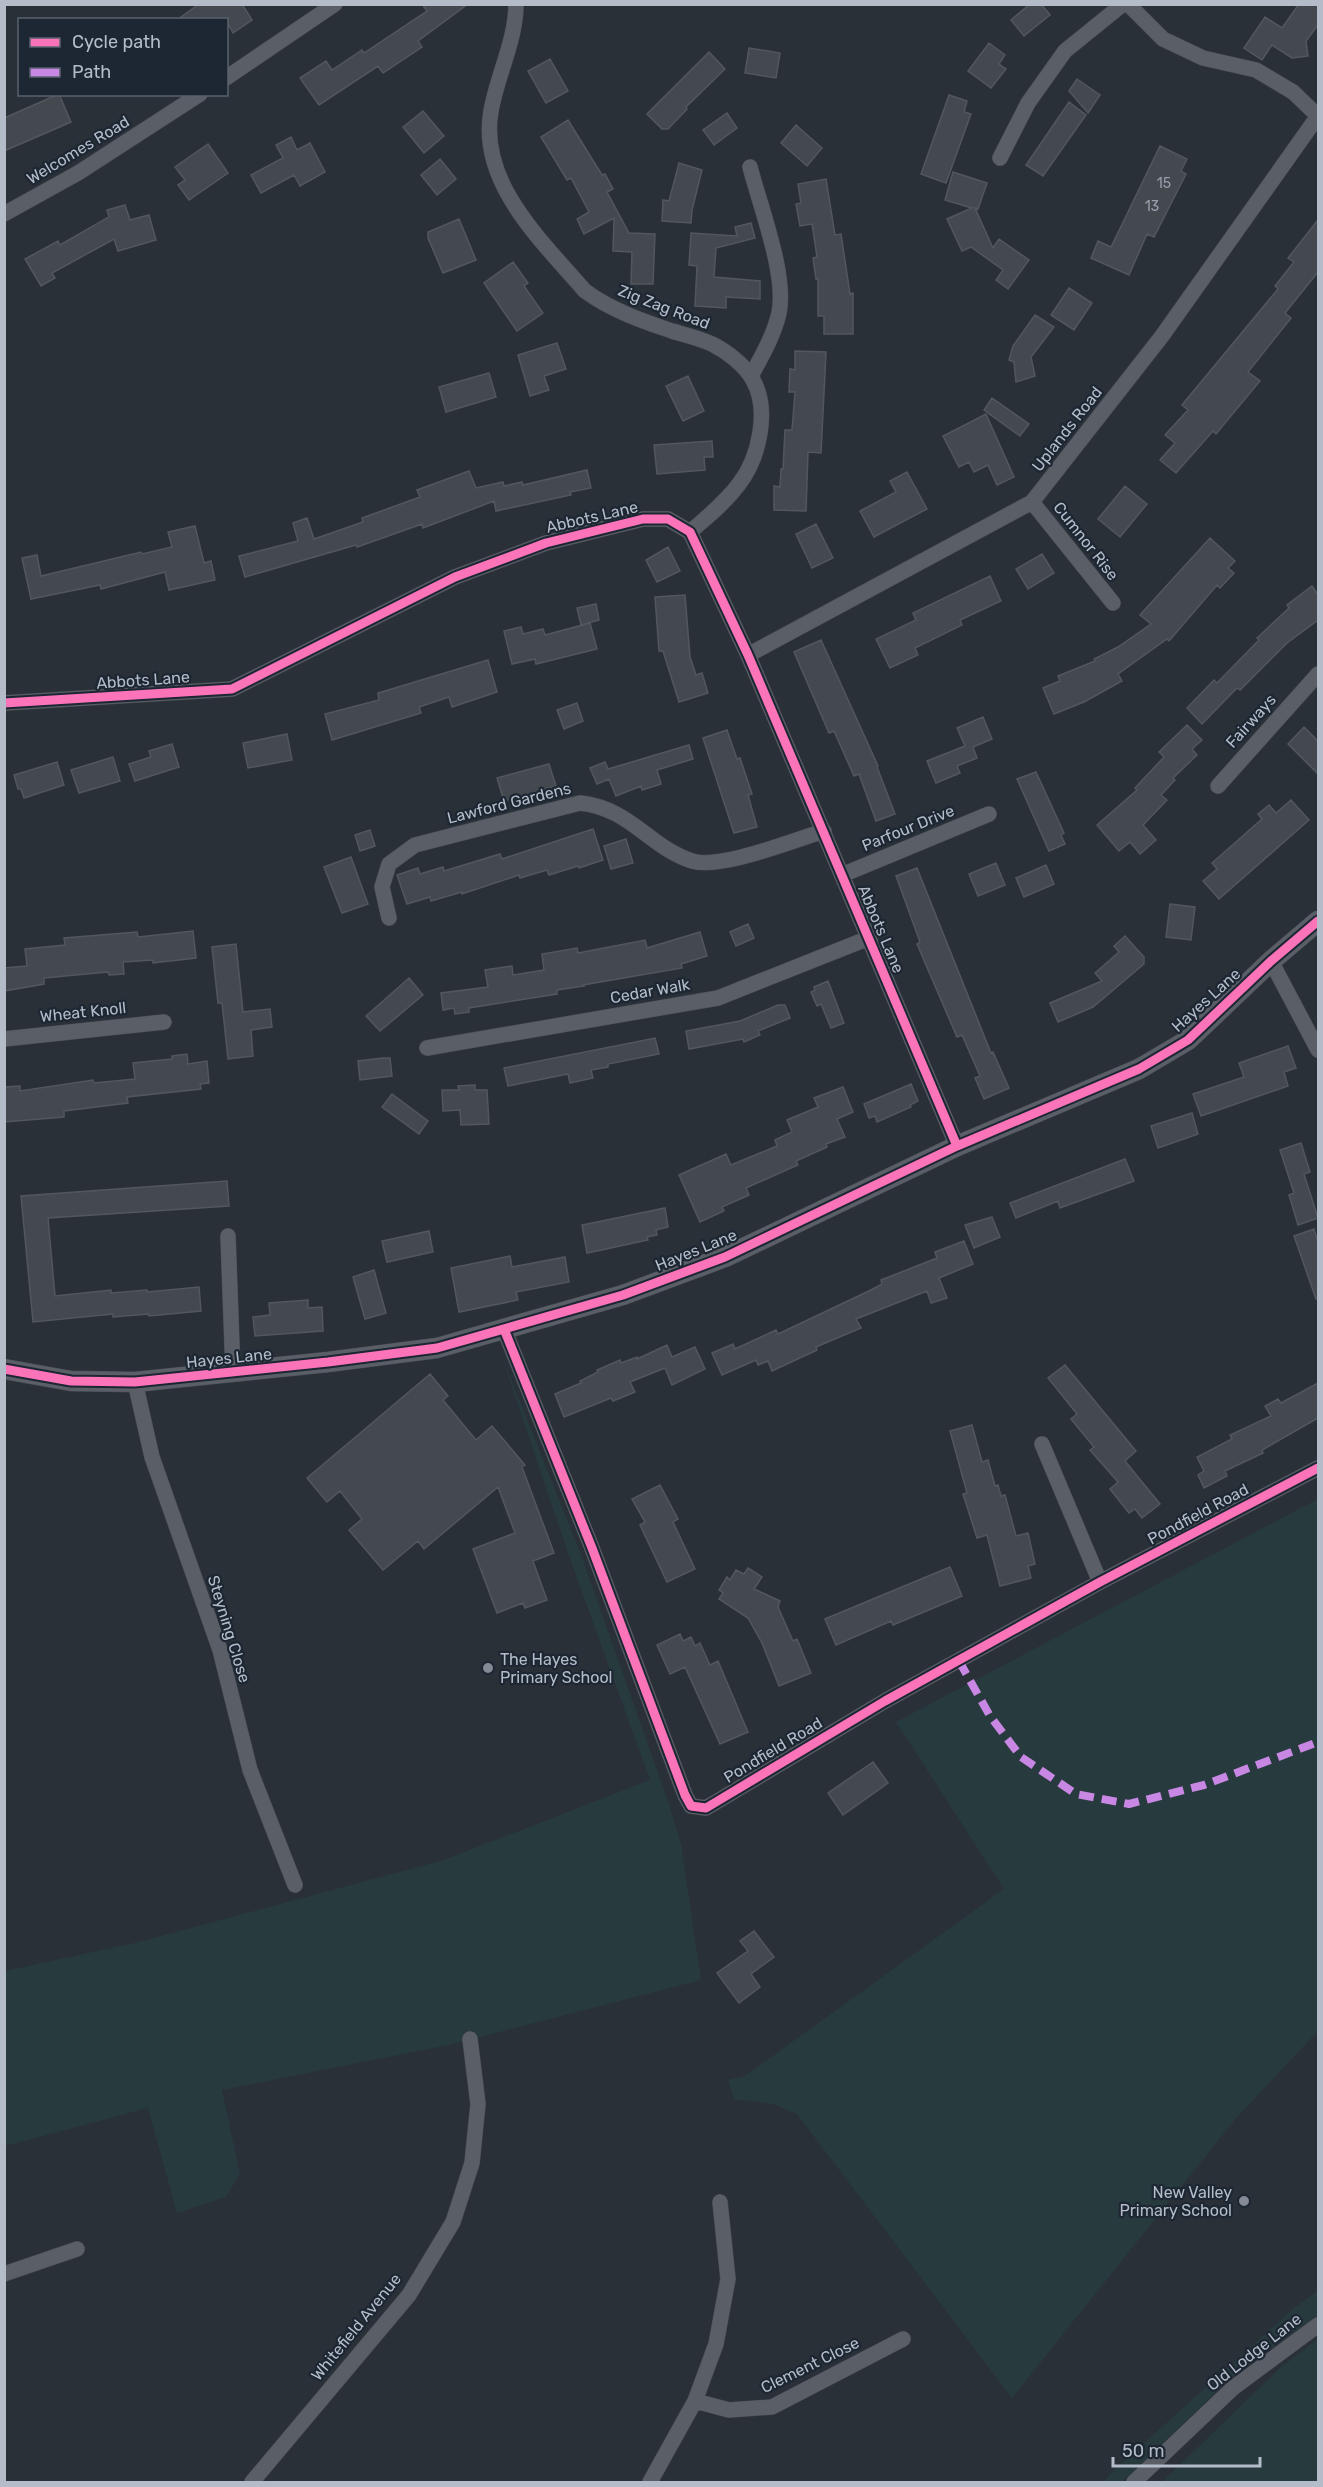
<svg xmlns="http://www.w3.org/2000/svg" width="1323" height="2487" font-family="Rubik,sans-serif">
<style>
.green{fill:#273a3e}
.building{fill:#444950;stroke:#52575f;stroke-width:1.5}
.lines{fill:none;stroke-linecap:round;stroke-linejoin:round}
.minor-casing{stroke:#484c53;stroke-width:16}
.tertiary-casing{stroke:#484c53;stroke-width:21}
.minor{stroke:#5a5e66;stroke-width:15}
.tertiary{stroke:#5a5e66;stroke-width:20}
.quiet{stroke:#c787e3;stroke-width:8;stroke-dasharray:15 8;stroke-linecap:butt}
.cycleway-casing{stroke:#1d2633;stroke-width:13}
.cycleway{stroke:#fb73b8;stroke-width:9}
.poi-dot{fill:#848b96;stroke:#1d2633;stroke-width:2}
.labels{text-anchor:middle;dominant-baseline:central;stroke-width:4.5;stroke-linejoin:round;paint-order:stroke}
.number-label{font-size:14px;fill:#989fab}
.street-label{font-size:16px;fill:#b4bcc9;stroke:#1d2633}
.poi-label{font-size:16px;fill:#b4bcc9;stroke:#1d2633;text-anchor:start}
</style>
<rect width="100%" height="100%" fill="#2a3038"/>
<path class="green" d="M502,1357l78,195 89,252 12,40 20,136 -252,65 -227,45 18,84 -14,23 -49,16 -29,-105 -143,38v-175l134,-29 305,-82 206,-80 -81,-224z
M1318,1499v532l-81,86 -225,281 -215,-284 -24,-10 -39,-5 -6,-19 17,-4 259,-187 -108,-167z
M1318,2291v24l-83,59 -113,108h-18l8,-10 182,-164z
M1318,2339v143h-156l119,-115z"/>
<path class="building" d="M199,4h43l10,16 -19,13 -7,-13h-49z
M422,4h46l-50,37 4,6 -39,26 -5,-7 -59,39 -19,-27 26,-17 6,9 30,-20 2,3 63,-42z
M1030,4h11l9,11 -26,21 -13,-16z
M1299,4h19v21l-12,16 2,15 -16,2 -20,-13 -10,15 -18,-12 21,-31 17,11z
M989,43l16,12 -6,9 7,5 -15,19 -23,-17z
M749,48l31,5 -4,25 -31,-5z
M709,52l16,17 -39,38 1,2 -19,20h-6l-15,-15z
M550,59l18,32 -22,12 -18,-32z
M1077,79l23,16 -12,18 -19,-22z
M59,94l12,28 -67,29v-33z
M949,95l18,6 -3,11 7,2 -25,69 -25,-9z
M1069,102l17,13 -43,61 -17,-11z
M423,111l21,25 -20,17 -21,-26z
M727,113l10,15 -23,17 -11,-15z
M568,120l34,55 3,-1 8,15 -6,3 22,41 26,1 -2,50h-22l1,-32 -19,-1 1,-33 -30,16 -7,-15 12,-7 -18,-34 -4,2 -26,-43z
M796,125l26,23 -15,18 -26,-23z
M291,137l6,13 13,-7 15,29 -25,14 -6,-11 -33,18 -10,-18 32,-17 -7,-13z
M208,144l20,29 -39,27 -11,-15 7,-5 -10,-13z
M1160,146l27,13 -6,12 5,3 -32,63 -7,-3 -18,41 -38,-17 7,-17 13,6z
M440,159l16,20 -19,16 -16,-20z
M679,163l23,7 -10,40 -1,13 -29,-2 1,-21 6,1z
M953,172l34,11 -9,26 -3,-1 18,40 6,-9 30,21 -21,29 -12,-9 7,-10 -32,-23 -9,4 -15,-32 25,-11 -27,-8z
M826,179l9,56 6,-1 9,60 3,-1v41h-29v-18h-6v-37h-2l-3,-21 4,-1 -5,-33 -12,2 -4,-22 5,-1 -3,-19z
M125,205l5,15 19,-5 7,25 -38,11 -4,-12 -62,34 3,5 -14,8 -16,-27 33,-18 2,4 49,-28 -2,-7z
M459,219l17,41 -33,13 -15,-35v-6z
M1318,220v52l-33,41 6,5 -43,54 12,9 -44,53 -3,-3 -37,42 -16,-13 15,-17 -10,-8 23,-25 -6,-5 96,-116 -3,-3 19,-24 -6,-4z
M751,223l4,15 -39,10 -2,29 46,4v18l-34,-2v11l-31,-2 2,-40 -8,-1 2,-32 46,3 -2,-9z
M513,262l15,21 -4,3 19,27 -26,18 -33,-48z
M1069,288l23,15 -18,27 -23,-15z
M1035,315l19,12 -23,30 4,19 -19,6 -2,-20 -5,-2 4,-14z
M557,343l9,26 -22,7 5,14 -19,6 -12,-41z
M795,351l31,1 -5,101 -13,-1 -2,59 -32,-1v-24l6,1 1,-18h2l2,-39h7l3,-38h-6l1,-23 5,1z
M489,373l7,24 -50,15 -7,-25z
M688,376l16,35 -21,10 -17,-35z
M992,398l37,26 -9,12 -36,-26z
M986,414l28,63 -17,8 -9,-20 -14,7 -5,-10 -10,5 -16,-31z
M712,441l1,16h-9l1,13 -48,4 -3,-29z
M587,470l4,18 -21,4 1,3 -75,16 -2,-10 -71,27 -1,-4 -65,23 -1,-2 -111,32 -6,-21 59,-15 -5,-18 14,-5 7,21 49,-17 -1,-4 58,-21 -3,-7 52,-19 7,17 27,-6 1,4 18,-4 1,3z
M907,472l20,37 -53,28 -14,-26 36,-19 -6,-11z
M1125,486l22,18 -27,33 -22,-18z
M816,524l17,34 -21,10 -16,-34z
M195,526l9,37 7,-2 4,19 -46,10 -4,-18 -64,17 -1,-4 -69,14 -9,-41 15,-3 4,21 100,-24 1,2 30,-7 -4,-15z
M1210,538l25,23 -7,7 6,5 -14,15 -3,-3 -48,56 -2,-2 -49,35 4,7 -38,21 -30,12 -11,-26 17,-7 -2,-5 37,-15 -1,-2 24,-12 33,-23 -11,-9z
M668,547l12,24 -23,11 -11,-22z
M1042,554l12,19 -26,16 -12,-20z
M990,576l11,25 -41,19 2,5 -47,23 3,7 -28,13 -14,-29 40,-19 -3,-7z
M1312,586l6,9v25l-31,23 -47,47 -3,-2 -35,36 -15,-16 27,-28 3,3 42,-43 -2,-2 32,-30 -2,-3z
M685,595l5,62 6,18 6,-2 6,20 -29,9 -16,-51h-4l-4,-54z
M596,604l3,16 -18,5 -4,-17z
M590,623l7,26 -61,15 -1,-5 -23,5 -8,-33 17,-4 2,7 20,-5 2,6z
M821,640l57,126 -1,1 18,47 -19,7 -17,-47 -5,2 -20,-45 -5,2 -35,-81z
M488,660l9,32 -45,15 -3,-10 -30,10 2,6 -89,27 -7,-26 54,-14 -1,-7z
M577,703l6,18 -19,8 -7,-19z
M983,717l9,22 -19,8 4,11 -20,8 3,7 -24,10 -9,-22 38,-15 -8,-18z
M1187,725l15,15 -10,9 5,6 -24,23 2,2 -14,15 6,5 -24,25 13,15 -16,14 -10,-12 -11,9 -22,-26 40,-35 -2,-2 29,-31 -5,-5z
M1304,727l14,14v33l-30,-30z
M727,730l10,29 3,-1 12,36 -4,1 9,32 -23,6 -31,-95z
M287,734l5,26 -44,8 -5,-25z
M172,744l7,23 -44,14 -6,-17 22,-7 -2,-6z
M689,745l4,14 -36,11 4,14 -19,6 -1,-4 -25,10 -7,-17 -12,5 -7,-16 15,-6 3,7z
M113,757l7,24 -41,12 -8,-23z
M57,762l7,23 -40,13 -3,-9h-3l-4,-14z
M549,764l7,22 -52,15 -7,-23z
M1036,772l28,61 -3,2 4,9 -16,7 -32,-72z
M1291,800l18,20 -90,79 -16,-18 14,-12 -5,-6 50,-44 -4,-5 11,-9 7,8z
M593,829l10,31 -24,8 -1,-2 -29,9 -2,-5 -27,8 -1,-3 -57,19v-2l-31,9 -1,-4 -23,7 -10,-29 21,-7 2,6 23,-7 1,4 56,-17 2,5z
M370,830l5,16 -15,5 -5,-16z
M626,839l7,24 -22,6 -7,-23z
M351,857l17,47 -26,9 -18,-46z
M996,863l9,22 -27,11 -9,-22z
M1046,865l8,19 -30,13 -8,-19z
M917,868l74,185 2,-1 16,36 -25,11 -9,-21 5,-2 -18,-41 -5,2 -40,-93 3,-2 -24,-66z
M1170,904l25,3 -4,33 -25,-3z
M748,924l6,14 -18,8 -6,-14z
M193,931l3,27 -43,5v-3l-30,2 1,12 -15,1 -1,-3 -64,6v6l-40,7v-23l23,-2 -2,-17 40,-4 -1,-7 73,-6 1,5z
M700,932l7,24 -26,8 1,4 -99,17 1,1 -27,4v4l-88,14v4l-14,2 -1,-6 -11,2 -2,-17 47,-6 -3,-17 27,-4 1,9 31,-5 -2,-16 35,-6 1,5 67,-13 2,8z
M1125,936l19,21v7l-51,43 -35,15 -8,-19 52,-22 -7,-8 24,-21 -5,-6z
M236,944l7,68 27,-3 2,18 -21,3 2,26 -25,3 -6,-56h-4l-6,-56z
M409,978l14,17 -43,36 -14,-15z
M828,981l16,42 -13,5 -10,-24 -4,2 -6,-14 4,-2 -1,-3z
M778,1005h7l5,13 -32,13 2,4 -16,7 -1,-3 -54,10 -3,-18 54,-10z
M655,1038l4,16 -51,10v3l-17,3 2,8 -23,5 -2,-9 -60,12 -4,-18z
M1288,1046l8,22 -12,4 4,14 -87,30 -8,-22 51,-17 -5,-14z
M187,1054l1,10 19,-3 2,22 -9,1 1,5 -74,8 1,6 -64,8v6l-60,5v-35l16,-1v5l73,-11 1,3 41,-4 -2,-16 39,-4v-3z
M383,1058h7l2,18 -32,4 -2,-19z
M911,1084l7,17 -8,4 1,2 -34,15 -2,-6 -6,2 -5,-14z
M475,1085v5h12l2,34 -28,1 -1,-15 -17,1 -1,-21h17l-1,-4z
M843,1087l10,25 -16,7 8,18 -19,7 1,3 -31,14 2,4 -52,23 3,7 -27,12 2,4 -24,11 -21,-47 47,-21 5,11 46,-19 -2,-6 17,-8 -5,-12 31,-13 -4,-9z
M392,1094l36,27 -9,13 -37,-27z
M1192,1113l6,21 -40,14 -7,-22z
M1301,1143l9,29 -6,2 14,44 -20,7 -9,-30 5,-2 -14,-43z
M1125,1159l9,22 -74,27 -2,-7 -42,17 -6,-15z
M227,1181l2,25 -181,12 7,78 56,-6v3l36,-3v2l52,-5 2,24 -52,5v-2l-36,3v-3l-80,8 -12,-126z
M665,1208l3,19 -12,3 1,5 -10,2 1,3 -61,13 -5,-28z
M992,1217l8,20 -26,11 -9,-23z
M1314,1229l4,13v56l-2,1 -22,-63z
M429,1231l4,21 -46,10 -5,-21z
M964,1241l9,23 -34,14 8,20 -16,5 -4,-12 -71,28 5,9 -45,19 1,3 -45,21 -4,-10 -10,4 -2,-5 -34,15 -10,-22 21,-9 2,5 41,-19 2,4 93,-44 11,-6 -1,-4 56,-22 -2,-6z
M510,1256l2,11 53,-10 4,25 -53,10 2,8 -59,12 -8,-44z
M374,1270l12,43 -21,6 -12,-42z
M308,1300v8l14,-1 1,24 -68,5 -2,-19 17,-2 -1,-12z
M667,1345l5,12 23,-10 10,22 -33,16 -7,-17 -35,14 5,10 -22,9 -2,-3 -47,19 -9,-23 26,-11 -1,-2 18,-9 -1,-2 23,-10 1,3 16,-6v2z
M1065,1365l71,86 -11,10 35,43 -18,14 -7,-9 -6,4 -19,-24 8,-7 -28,-32 4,-3 -23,-28 6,-5 -29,-36z
M430,1374l18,22 -5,4 33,40 16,-14 33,39 -3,2 32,86 -21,8 14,39 -22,8 -2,-5 -26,10 -24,-64 42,-16 -17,-46 -74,62 -6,-8 -35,29 -34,-40 13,-11 -22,-28 -13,11 -20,-24z
M1318,1383v35l-56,32 1,3 -38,18 2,5 -23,12 -6,-13 6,-4 -7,-14 35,-18 -2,-4 41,-19 -6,-10 13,-7 3,4z
M972,1425l10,37 6,-2 7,26 3,-1 3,11 4,-1 11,41 12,-3 7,31 -7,2 3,12 -31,8 -13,-51 -10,3 -14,-44 4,-1 -17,-62z
M660,1485l18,34 -5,3 22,47 -28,13 -27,-57 5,-3 -13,-23z
M950,1567l12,29 -69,29 -2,-4 -55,24 -11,-26z
M748,1568l14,9 -8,12 26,12 -2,6 15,34 4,-2 14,34 -32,13 -17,-43 -14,-25 -29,-19 4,-6 -4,-3 8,-13 3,3 6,-10 8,4z
M680,1634l3,7 8,-4 4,9 5,-3 10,22 8,-4 30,71 -28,12 -35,-77 -15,7 -13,-29z
M873,1762l15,21 -45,32 -15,-22z
M754,1931l20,26 -23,17 9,13 -21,16 -22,-30 31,-22 -8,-10z"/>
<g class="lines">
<defs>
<path id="minor" d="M516,4c0,36 -19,72 -25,107 -13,72 52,131 94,180 26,19 57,30 87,40 13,4 27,7 40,13 14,7 33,21 41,36 17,30 6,78 -14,104 -14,19 -32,33 -49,48
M226,78l109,-74
M1000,158l28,-55 37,-52 58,-47
M750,167c10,39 37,108 29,146 -5,22 -17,43 -28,63
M4,214l74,-41 122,-79
M1032,502l81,101
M748,655l284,-153 130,-166 156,-220 -25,-24 -37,-22 -53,-12 -40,-19 -35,-35
M4,703l228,-14 223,-112 91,-34 97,-24h25l22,13 58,123 209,491
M1218,786l100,-112
M842,875l147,-61
M389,918l-7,-31 7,-23 26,-19 165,-42c50,5 69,44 112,58 28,9 102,-21 132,-30
M1271,961l47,89
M4,1039l160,-17
M427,1048l291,-50 151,-60
M228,1236l5,137
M504,1329l88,219 93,247 6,11 15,2 179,-107 215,-119 218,-114
M135,1382l17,75 68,193 30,120 45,115
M1042,1444l58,138
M4,2274l73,-25
M695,2401l34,9 43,-3 131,-68
M252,2482l157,-187 44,-73 19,-59 6,-59 -8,-65
M650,2482l45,-81 21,-57 12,-65 -8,-77
M1134,2482l99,-94 85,-63"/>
<path id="tertiary" d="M4,1369l67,12 64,1 193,-20 109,-14 186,-53 102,-38 232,-111 182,-77 49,-29 83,-79 47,-40"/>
</defs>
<use href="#minor" class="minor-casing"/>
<use href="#tertiary" class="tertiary-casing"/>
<use href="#minor" class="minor"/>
<use href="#tertiary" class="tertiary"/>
<path class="quiet" d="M959,1661l31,55 31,41 55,37 53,10 75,-19 114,-43"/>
<defs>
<path id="cycleway" d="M4,703l228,-14 223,-112 91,-34 97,-24h25l22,13 58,123 209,491
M504,1329l88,219 93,247 6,11 15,2 179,-107 215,-119 218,-114
M4,1369l67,12 64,1 193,-20 109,-14 186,-53 102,-38 232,-111 182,-77 49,-29 83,-79 47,-40"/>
</defs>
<use href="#cycleway" class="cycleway-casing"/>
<use href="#cycleway" class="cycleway"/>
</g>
<g class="poi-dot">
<circle cx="488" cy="1668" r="6"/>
<circle cx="1244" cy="2201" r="6"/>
</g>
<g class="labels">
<g class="number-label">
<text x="1164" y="183">15</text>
<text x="1152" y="206">13</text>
</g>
<g class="street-label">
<text transform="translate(78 150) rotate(-31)">Welcomes Road</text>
<text transform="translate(664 307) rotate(21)">Zig Zag Road</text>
<text transform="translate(1067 429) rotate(-52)">Uplands Road</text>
<text transform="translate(592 517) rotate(-13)">Abbots Lane</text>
<text transform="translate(1086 541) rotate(52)">Cumnor Rise</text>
<text transform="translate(143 680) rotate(-4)">Abbots Lane</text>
<text transform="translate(1251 721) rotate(-48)">Fairways</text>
<text transform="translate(509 803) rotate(-14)">Lawford Gardens</text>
<text transform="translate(908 828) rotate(-22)">Parfour Drive</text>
<text transform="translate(881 929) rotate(67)">Abbots Lane</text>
<text transform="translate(650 991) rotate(-10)">Cedar Walk</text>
<text transform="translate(1206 1000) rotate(-42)">Hayes Lane</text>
<text transform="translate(83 1012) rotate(-6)">Wheat Knoll</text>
<text transform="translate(696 1250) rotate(-22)">Hayes Lane</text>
<text transform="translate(229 1358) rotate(-6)">Hayes Lane</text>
<text transform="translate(1198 1514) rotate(-28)">Pondfield Road</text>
<text transform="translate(229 1629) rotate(73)">Steyning Close</text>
<text transform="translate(773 1750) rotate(-31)">Pondfield Road</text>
<text transform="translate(356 2327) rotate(-51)">Whitefield Avenue</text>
<text transform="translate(1254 2352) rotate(-38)">Old Lodge Lane</text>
<text transform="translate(810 2365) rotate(-26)">Clement Close</text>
</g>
<g class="poi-label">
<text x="500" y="1659">The Hayes<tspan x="500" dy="18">Primary School</tspan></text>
<text x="1232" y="2192" text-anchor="end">New Valley<tspan x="1232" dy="18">Primary School</tspan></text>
</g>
</g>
<rect width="1323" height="2487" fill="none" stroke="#b4bcc9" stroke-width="12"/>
<rect x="18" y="18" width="210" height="78" fill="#1d2633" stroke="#59626f" stroke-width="1.5"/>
<rect x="30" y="38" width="30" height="9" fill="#fb73b8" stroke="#59626f" stroke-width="1.5"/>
<text x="72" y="48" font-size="18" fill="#b4bcc9">Cycle path</text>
<rect x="30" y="68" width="30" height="9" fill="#c787e3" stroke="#59626f" stroke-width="1.5"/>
<text x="72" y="78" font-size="18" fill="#b4bcc9">Path</text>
<path d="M1113 2457v9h147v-9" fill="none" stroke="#b4bcc9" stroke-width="3"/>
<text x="1122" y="2457" font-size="18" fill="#b4bcc9" stroke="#1d2633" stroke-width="4.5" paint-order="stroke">50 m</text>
</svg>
